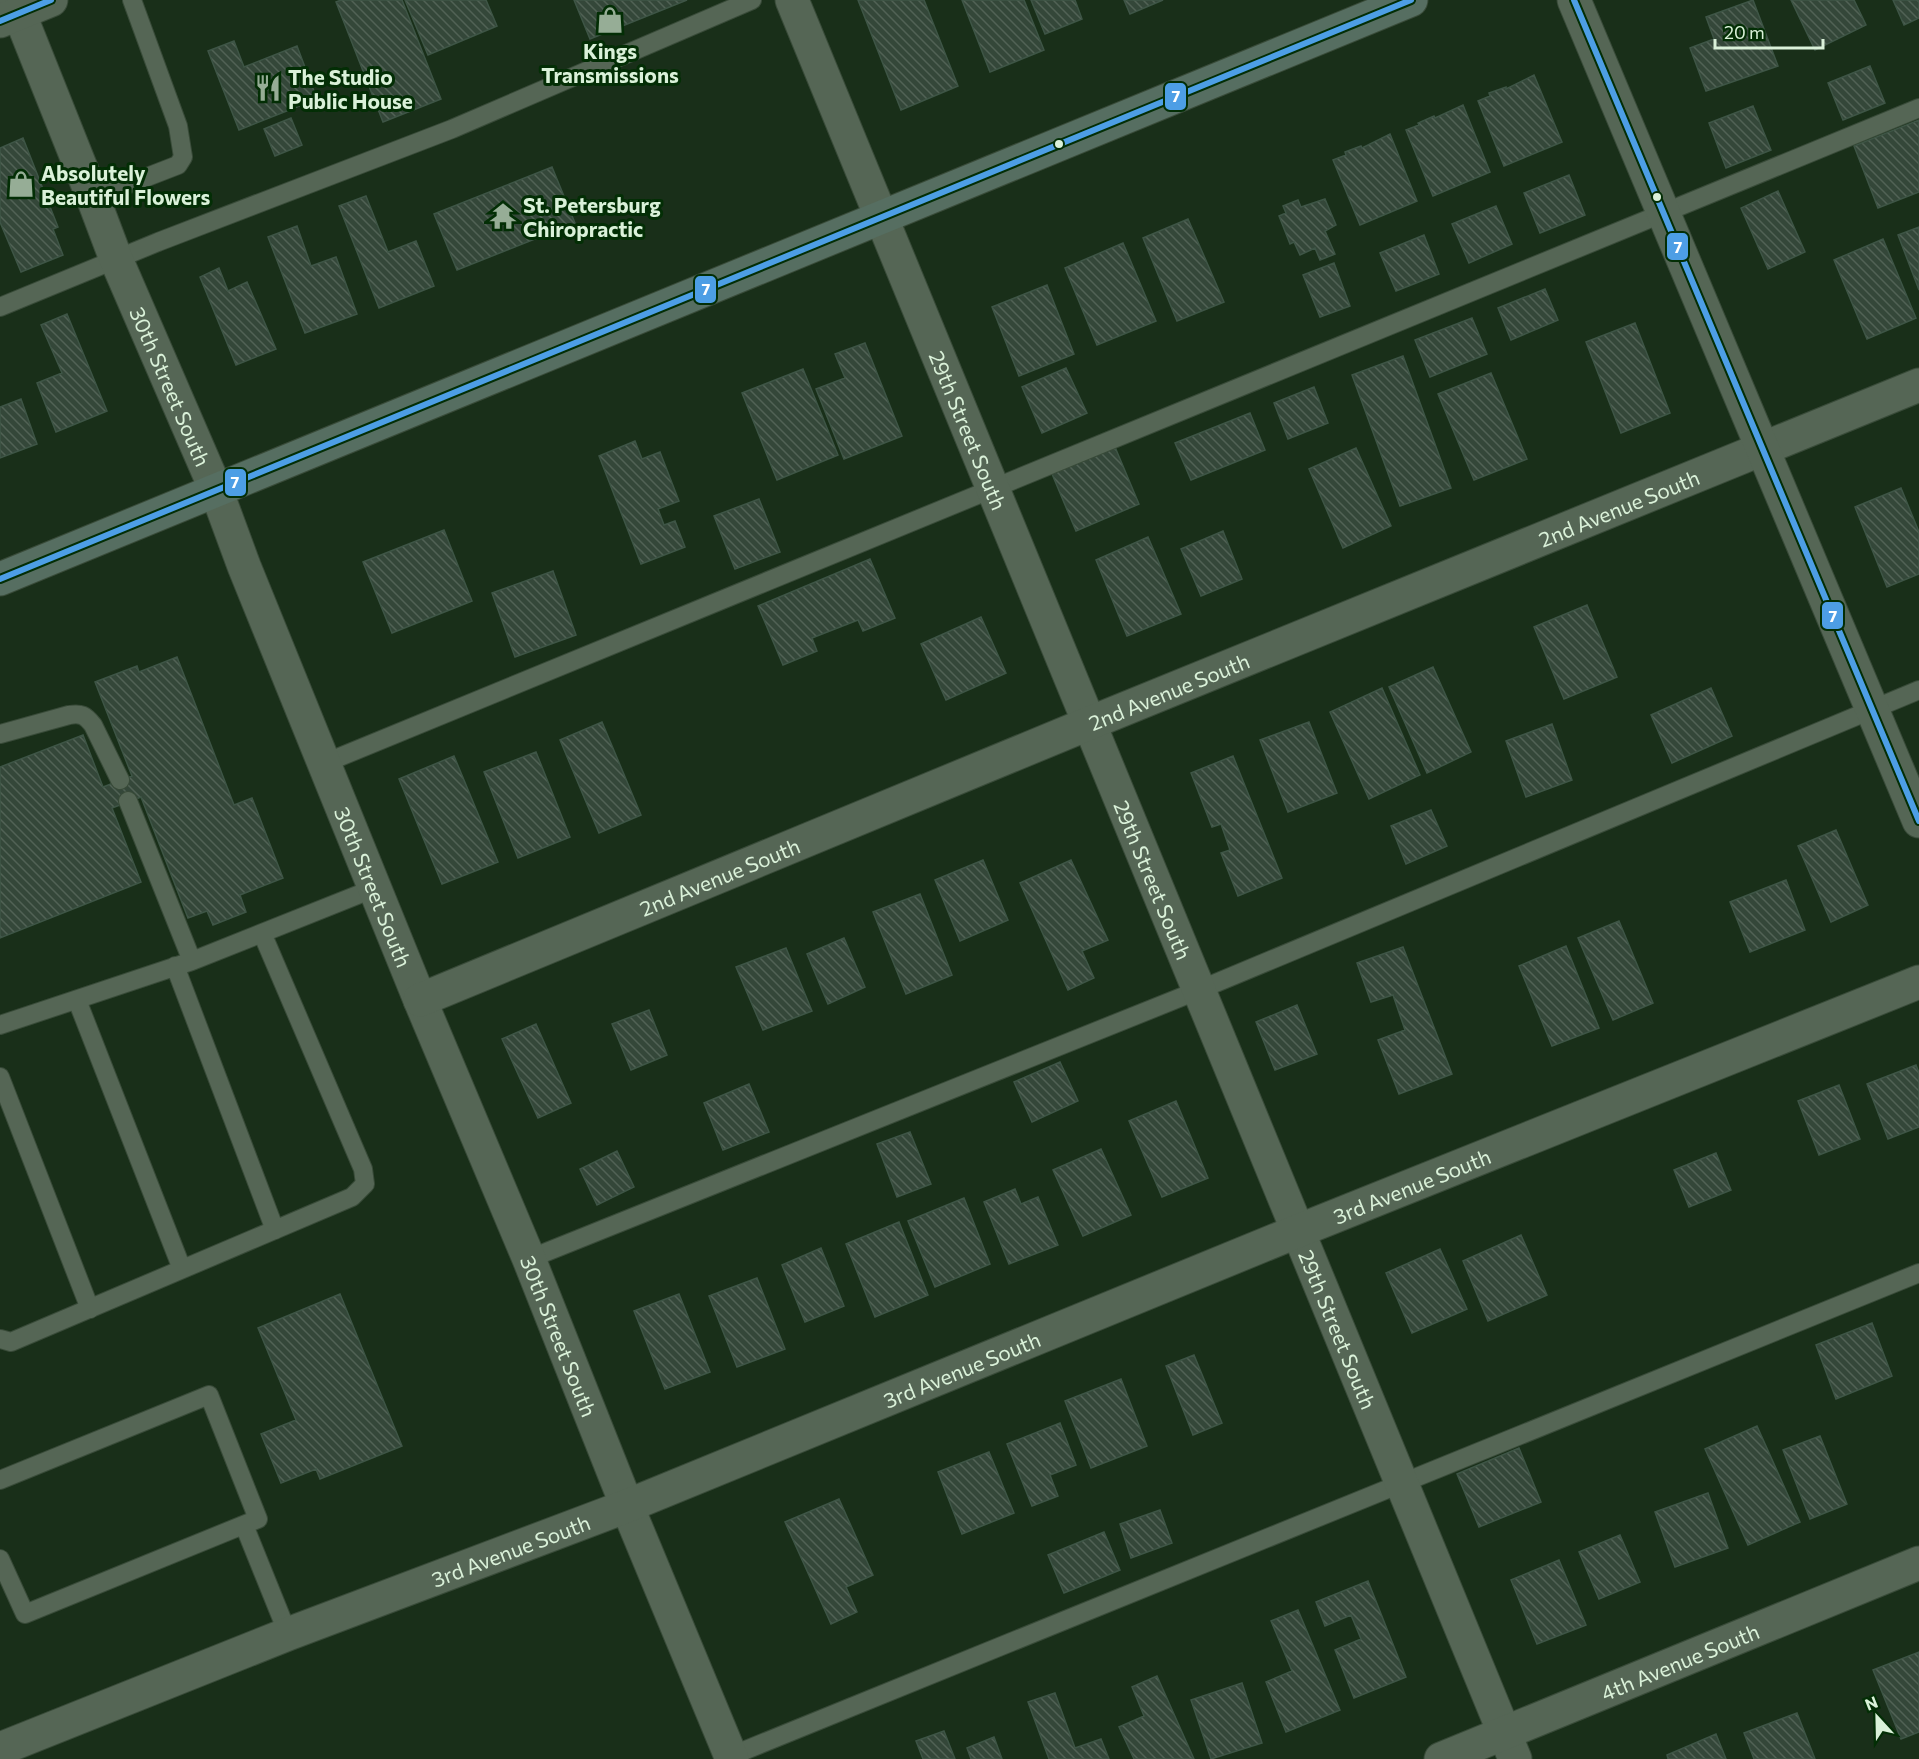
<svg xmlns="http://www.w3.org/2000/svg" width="1919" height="1759" font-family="Commissioner,sans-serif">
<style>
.building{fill:url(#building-back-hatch);stroke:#3e5546;stroke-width:1.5}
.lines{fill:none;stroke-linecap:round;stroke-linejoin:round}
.service-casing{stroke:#394b39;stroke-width:20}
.minor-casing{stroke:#394b39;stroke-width:35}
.tertiary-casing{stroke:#394b39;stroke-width:35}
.primary-casing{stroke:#394b39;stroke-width:35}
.service{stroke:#565;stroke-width:18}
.minor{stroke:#565;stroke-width:33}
.tertiary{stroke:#565;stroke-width:33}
.primary{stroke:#566e61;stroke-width:33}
.bus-1-casing{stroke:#032e05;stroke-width:10}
.bus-1{stroke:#4d9ee5;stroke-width:6}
.bus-dot{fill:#daf1d9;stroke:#032e05;stroke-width:2}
.labels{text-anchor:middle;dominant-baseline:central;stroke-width:6;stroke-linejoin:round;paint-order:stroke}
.poi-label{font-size:21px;font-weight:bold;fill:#daf1d9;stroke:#032e05;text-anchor:start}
.street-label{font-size:21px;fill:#daf1d9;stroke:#032e05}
.line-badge{stroke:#032e05;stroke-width:2}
.badge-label{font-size:16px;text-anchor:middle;font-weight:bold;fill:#fff}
</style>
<defs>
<pattern id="building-back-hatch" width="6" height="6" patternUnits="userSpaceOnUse" patternTransform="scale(1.5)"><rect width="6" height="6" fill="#344739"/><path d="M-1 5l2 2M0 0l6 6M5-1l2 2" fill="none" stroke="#516255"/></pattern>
</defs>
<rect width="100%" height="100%" fill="#192f19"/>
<path class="building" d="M341,0h61l39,99 -58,23 -47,-120z
M405,0h81l11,26 -69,29z
M574,0h113l-97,39z
M858,0h66l34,86 -57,24z
M962,0h62l20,50 -54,22z
M1031,0h44l7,19 -37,15z
M1124,0h39l-33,14z
M1753,0l25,66 -72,25 -16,-43 24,-9 -8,-22z
M1791,0h63l12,25 -51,25z
M1893,0h26v18l-15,7z
M234,41l10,26 53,-21 20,53 -78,31 -31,-79z
M1870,66l15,37 -42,17 -15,-37z
M1534,75l28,67 -58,24 -26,-65 12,-5 -1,-3 17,-6v2z
M1463,105l27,67 -57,24 -27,-66 13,-5 -1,-2 16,-7 1,2z
M1753,106l18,44 -45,18 -17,-45z
M291,118l11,27 -27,11 -11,-27z
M1919,120v72l-41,16 -24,-62z
M1390,134l27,67 -57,24 -27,-65 13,-5 -1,-3 16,-6 1,2z
M23,138l35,89 -5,2 10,26 -42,17 -21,-50v-74z
M552,167l23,56 -118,47 -23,-56z
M1569,175l16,40 -45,18 -16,-40z
M1778,191l27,61 -37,17 -27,-61z
M366,196l22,56 28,-11 18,45 -55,22 -40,-102z
M1325,199l11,26 -11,6 10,23 -15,6 -5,-12 -15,7 -6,-13 -4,2 -11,-28 7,-3 -3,-7 15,-6 3,7z
M1496,206l16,38 -43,19 -17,-39z
M1188,219l36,83 -47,19 -34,-83z
M297,226l14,40 25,-9 21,57 -52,19 -37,-96z
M1919,227v63l-21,-55z
M1424,235l15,39 -43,17 -16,-38z
M1883,239l33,79 -49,21 -33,-79z
M1123,243l33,78 -59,24 -32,-77z
M1334,263l16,43 -30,11 -17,-42z
M219,268l9,23 19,-9 29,67 -40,16 -36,-88z
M1047,285l27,69 -55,22 -27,-69z
M1545,289l13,31 -47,20 -13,-32z
M67,314l40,97 -51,21 -19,-49 25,-10 -21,-48z
M1472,318l15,36 -57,23 -15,-37z
M1635,323l35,90 -49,20 -35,-91z
M865,343l37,93 -58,23 -28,-70 29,-11 -10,-24z
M1403,356l48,132 -51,18 -48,-131z
M1066,368l21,45 -45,20 -20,-46z
M803,369l35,86 -61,25 -35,-87z
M1491,373l36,86 -53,21 -36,-86z
M1314,387l14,36 -40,16 -14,-36z
M21,399l16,45 -37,14v-51z
M1250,413l15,37 -74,30 -16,-37z
M635,441l7,18 18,-7 19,49 -21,8 6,16 11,-4 10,26 -44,17 -42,-108z
M1115,447l24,57 -63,27 -24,-57z
M1356,448l35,78 -48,22 -34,-79z
M1901,488l18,44v42l-32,13 -32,-80z
M759,499l21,53 -45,17 -21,-53z
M444,530l28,71 -80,32 -29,-71z
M1223,531l19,48 -41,17 -20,-47z
M1148,537l33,77 -54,22 -31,-76z
M870,559l25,59 -32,13 -5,-11 -46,18 5,13 -34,14 -25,-59z
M553,571l23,64 -61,22 -23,-64z
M1587,605l30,72 -53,22 -30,-72z
M981,617l25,56 -60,27 -25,-56z
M177,657l57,148 18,-7 31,80 -43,17 6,17 -33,13 -6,-14 -19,7 -47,-121 -29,11 29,74 -141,56v-171l83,-32 20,52 29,-11 -37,-94 42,-16 2,6z
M1433,667l38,85 -44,21 -38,-86z
M1382,688l38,87 -51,24 -39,-87z
M1711,688l21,48 -60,27 -21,-48z
M602,722l39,93 -42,18 -39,-93z
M1309,722l28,71 -49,19 -28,-72z
M1552,724l20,56 -46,17 -20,-56z
M536,752l34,85 -52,21 -34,-86z
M454,756l44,106 -56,22 -43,-105z
M1233,756l49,122 -44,18 -17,-43 9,-3 -9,-26 -9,3 -21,-54z
M1431,810l16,36 -41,18 -15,-38z
M1836,830l32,75 -37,17 -33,-76z
M983,860l25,60 -48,21 -25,-61z
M1071,860l37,80 -26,11 12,27 -26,12 -48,-107z
M1786,880l19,50 -55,22 -20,-50z
M920,894l32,81 -46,19 -33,-82z
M1619,921l34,82 -40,17 -35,-82z
M844,938l21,49 -37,17 -21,-50z
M1566,946l33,82 -47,18 -33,-80z
M1403,947l49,127 -53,20 -21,-54 27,-10 -12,-35 -22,7 -14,-39z
M786,948l26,63 -49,19 -27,-63z
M1297,1005l20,49 -42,16 -19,-48z
M649,1010l18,45 -36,15 -19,-46z
M536,1024l35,79 -33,15 -36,-79z
M1060,1062l18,39 -46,21 -18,-40z
M1916,1065l3,8v54l-31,12 -21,-55z
M749,1084l20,48 -46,18 -19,-47z
M1839,1085l21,54 -41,16 -21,-54z
M1176,1101l32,77 -46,19 -33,-76z
M910,1132l21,52 -34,13 -20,-53z
M1101,1149l30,66 -48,21 -30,-66z
M617,1151l17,36 -37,18 -17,-36z
M1716,1153l15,37 -42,17 -15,-37z
M1015,1189l6,15 17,-7 20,48 -49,19 -25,-62z
M964,1198l26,66 -55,23 -27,-66z
M899,1222l29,73 -53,22 -29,-73z
M1521,1235l26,60 -59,26 -25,-60z
M821,1248l23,58 -39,16 -23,-57z
M1440,1249l27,60 -55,24 -26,-60z
M757,1278l28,71 -48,18 -28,-71z
M340,1294l62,152 -82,33 -4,-10 -35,14 -20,-49 35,-14 -38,-92z
M679,1294l31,78 -45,17 -31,-78z
M1872,1323l20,53 -56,23 -20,-54z
M1194,1355l28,68 -29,12 -27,-69z
M1121,1379l26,67 -56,22 -26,-67z
M1060,1423l16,42 -26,10 8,21 -26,10 -25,-62z
M1757,1426l43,96 -52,23 -43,-96z
M1820,1436l27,68 -37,15 -27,-69z
M1519,1448l22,54 -62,25 -22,-53z
M989,1452l25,61 -52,21 -24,-62z
M1708,1493l20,55 -53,19 -20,-55z
M839,1499l34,76 -27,12 11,25 -26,12 -46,-102z
M1160,1510l12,33 -41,15 -11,-34z
M1104,1532l16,38 -56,23 -16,-38z
M1620,1535l20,47 -41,17 -20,-47z
M1559,1560l27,65 -49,19 -26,-64z
M1368,1581l38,96 -52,21 -19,-48 26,-11 -10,-24 -26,11 -9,-24z
M1298,1610l42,100 -54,22 -20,-50 26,-11 -21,-50z
M1919,1652v80l-18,7 -28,-69z
M1157,1676l37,83h-60l-15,-32 25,-11 -12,-29z
M1242,1683l20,60 -51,16 -20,-59z
M1055,1693l20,55 26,-9 8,20h-60l-21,-57z
M1797,1713l18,46h-61l-10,-26z
M944,1731l11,28h-32l-7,-18z
M1716,1734l10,25h-58l-1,-4z
M994,1737l8,22h-31l-4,-11z"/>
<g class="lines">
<defs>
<path id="service" d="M93,198l85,-33 5,-8 -5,-31 -46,-126
M0,307l158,-65 294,-113 300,-129
M0,734l69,-19c12,-2 16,0 24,10l27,55
M325,763l1594,-655
M128,801l64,160
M175,966l100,264
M77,1000l105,269
M0,1025l192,-64 183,-73
M0,1077l90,232
M529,1259l670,-269 720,-300
M0,1339l11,3 341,-145 13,-13 -2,-15 -101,-236
M0,1480l209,-85 49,124 -233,95 -25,-55
M244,1525l44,109
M731,1756l1188,-483"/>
<g id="minor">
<path id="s1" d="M14,0l79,198 23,61 100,231 28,76 176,434 109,259 98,247 105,253"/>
<path id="s2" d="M792,0l723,1759"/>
<path id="s3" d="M420,1000l670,-277 829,-338"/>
<path id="s4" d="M0,1749l288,-115 339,-128 671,-275 621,-249"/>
<path id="s5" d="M1441,1759l478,-196"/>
</g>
<path id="tertiary" d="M1574,0l345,821
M0,21l51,-21"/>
<path id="primary" d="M0,579l1411,-579"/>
</defs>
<use href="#service" class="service-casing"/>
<use href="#minor" class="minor-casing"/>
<use href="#tertiary" class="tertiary-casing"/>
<use href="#primary" class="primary-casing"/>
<use href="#service" class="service"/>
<use href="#minor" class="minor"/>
<use href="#tertiary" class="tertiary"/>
<use href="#primary" class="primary"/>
<defs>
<path id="bus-1" d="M1574,0l345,821
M0,21l51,-21
M0,579l1411,-579"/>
</defs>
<use href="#bus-1" class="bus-1-casing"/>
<use href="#bus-1" class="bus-1"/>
</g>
<defs>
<symbol id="shop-bare" viewBox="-9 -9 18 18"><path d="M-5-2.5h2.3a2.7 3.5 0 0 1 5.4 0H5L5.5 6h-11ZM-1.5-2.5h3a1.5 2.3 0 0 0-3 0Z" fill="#96ad96" stroke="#032e05" stroke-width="2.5" paint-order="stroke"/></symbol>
<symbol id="restaurant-bare" viewBox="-9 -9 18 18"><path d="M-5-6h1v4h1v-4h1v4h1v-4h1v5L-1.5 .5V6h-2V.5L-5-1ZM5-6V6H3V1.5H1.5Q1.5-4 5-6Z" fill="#96ad96" stroke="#032e05" stroke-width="2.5" paint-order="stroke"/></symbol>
<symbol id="temple-bare" viewBox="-9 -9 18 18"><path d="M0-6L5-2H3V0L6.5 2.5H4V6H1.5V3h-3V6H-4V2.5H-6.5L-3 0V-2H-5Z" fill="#96ad96" stroke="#032e05" stroke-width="2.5" paint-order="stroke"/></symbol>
</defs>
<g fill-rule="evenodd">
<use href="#shop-bare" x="591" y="1" width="38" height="38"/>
<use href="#restaurant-bare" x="249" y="69" width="38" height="38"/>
<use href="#shop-bare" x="2" y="165" width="38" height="38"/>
<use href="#temple-bare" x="484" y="197" width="38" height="38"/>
</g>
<g class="bus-dot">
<circle cx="1059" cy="144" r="5"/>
<circle cx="1657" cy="197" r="5"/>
</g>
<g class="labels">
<g class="poi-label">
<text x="610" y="50" text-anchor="middle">Kings<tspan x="610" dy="24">Transmissions</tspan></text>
<text x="288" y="76">The Studio<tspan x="288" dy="24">Public House</tspan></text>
<text x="41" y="172">Absolutely<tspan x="41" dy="24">Beautiful Flowers</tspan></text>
<text x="523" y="204">St. Petersburg<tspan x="523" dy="24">Chiropractic</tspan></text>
</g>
<g class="street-label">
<text stroke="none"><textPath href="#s1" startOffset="417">30th Street South</textPath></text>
<text stroke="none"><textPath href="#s2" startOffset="465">29th Street South</textPath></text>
<text stroke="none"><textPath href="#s3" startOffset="1296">2nd Avenue South</textPath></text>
<text stroke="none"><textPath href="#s3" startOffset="810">2nd Avenue South</textPath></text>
<text stroke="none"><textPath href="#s3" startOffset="324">2nd Avenue South</textPath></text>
<text stroke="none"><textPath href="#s2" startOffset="951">29th Street South</textPath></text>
<text stroke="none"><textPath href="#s1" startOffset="957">30th Street South</textPath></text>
<text stroke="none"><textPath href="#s4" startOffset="1520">3rd Avenue South</textPath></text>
<text stroke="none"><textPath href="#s2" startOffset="1437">29th Street South</textPath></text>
<text stroke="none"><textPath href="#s1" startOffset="1443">30th Street South</textPath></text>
<text stroke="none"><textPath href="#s4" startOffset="1034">3rd Avenue South</textPath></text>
<text stroke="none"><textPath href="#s4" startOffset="548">3rd Avenue South</textPath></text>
<text stroke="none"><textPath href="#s5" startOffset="258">4th Avenue South</textPath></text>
</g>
</g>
<g class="line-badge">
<rect x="1164" y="82" width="23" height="29" rx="6" fill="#4d9ee5"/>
<rect x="1666" y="232" width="23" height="29" rx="6" fill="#4d9ee5"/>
<rect x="694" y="275" width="23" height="29" rx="6" fill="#4d9ee5"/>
<rect x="224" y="468" width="23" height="29" rx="6" fill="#4d9ee5"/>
<rect x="1821" y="601" width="23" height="29" rx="6" fill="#4d9ee5"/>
</g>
<g class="badge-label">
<text x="1176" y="102">7</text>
<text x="1678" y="253">7</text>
<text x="706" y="295">7</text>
<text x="235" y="488">7</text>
<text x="1833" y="622">7</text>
</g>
<g transform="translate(1877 1717) rotate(338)" stroke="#032e05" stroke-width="4.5" paint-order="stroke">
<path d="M0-4.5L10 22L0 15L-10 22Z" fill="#daf1d9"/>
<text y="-9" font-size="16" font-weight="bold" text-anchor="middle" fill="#daf1d9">N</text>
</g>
<path d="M1715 39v9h108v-9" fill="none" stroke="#daf1d9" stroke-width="3"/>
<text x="1724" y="39" font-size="18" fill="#daf1d9" stroke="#032e05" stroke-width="4.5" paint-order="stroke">20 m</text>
</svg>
